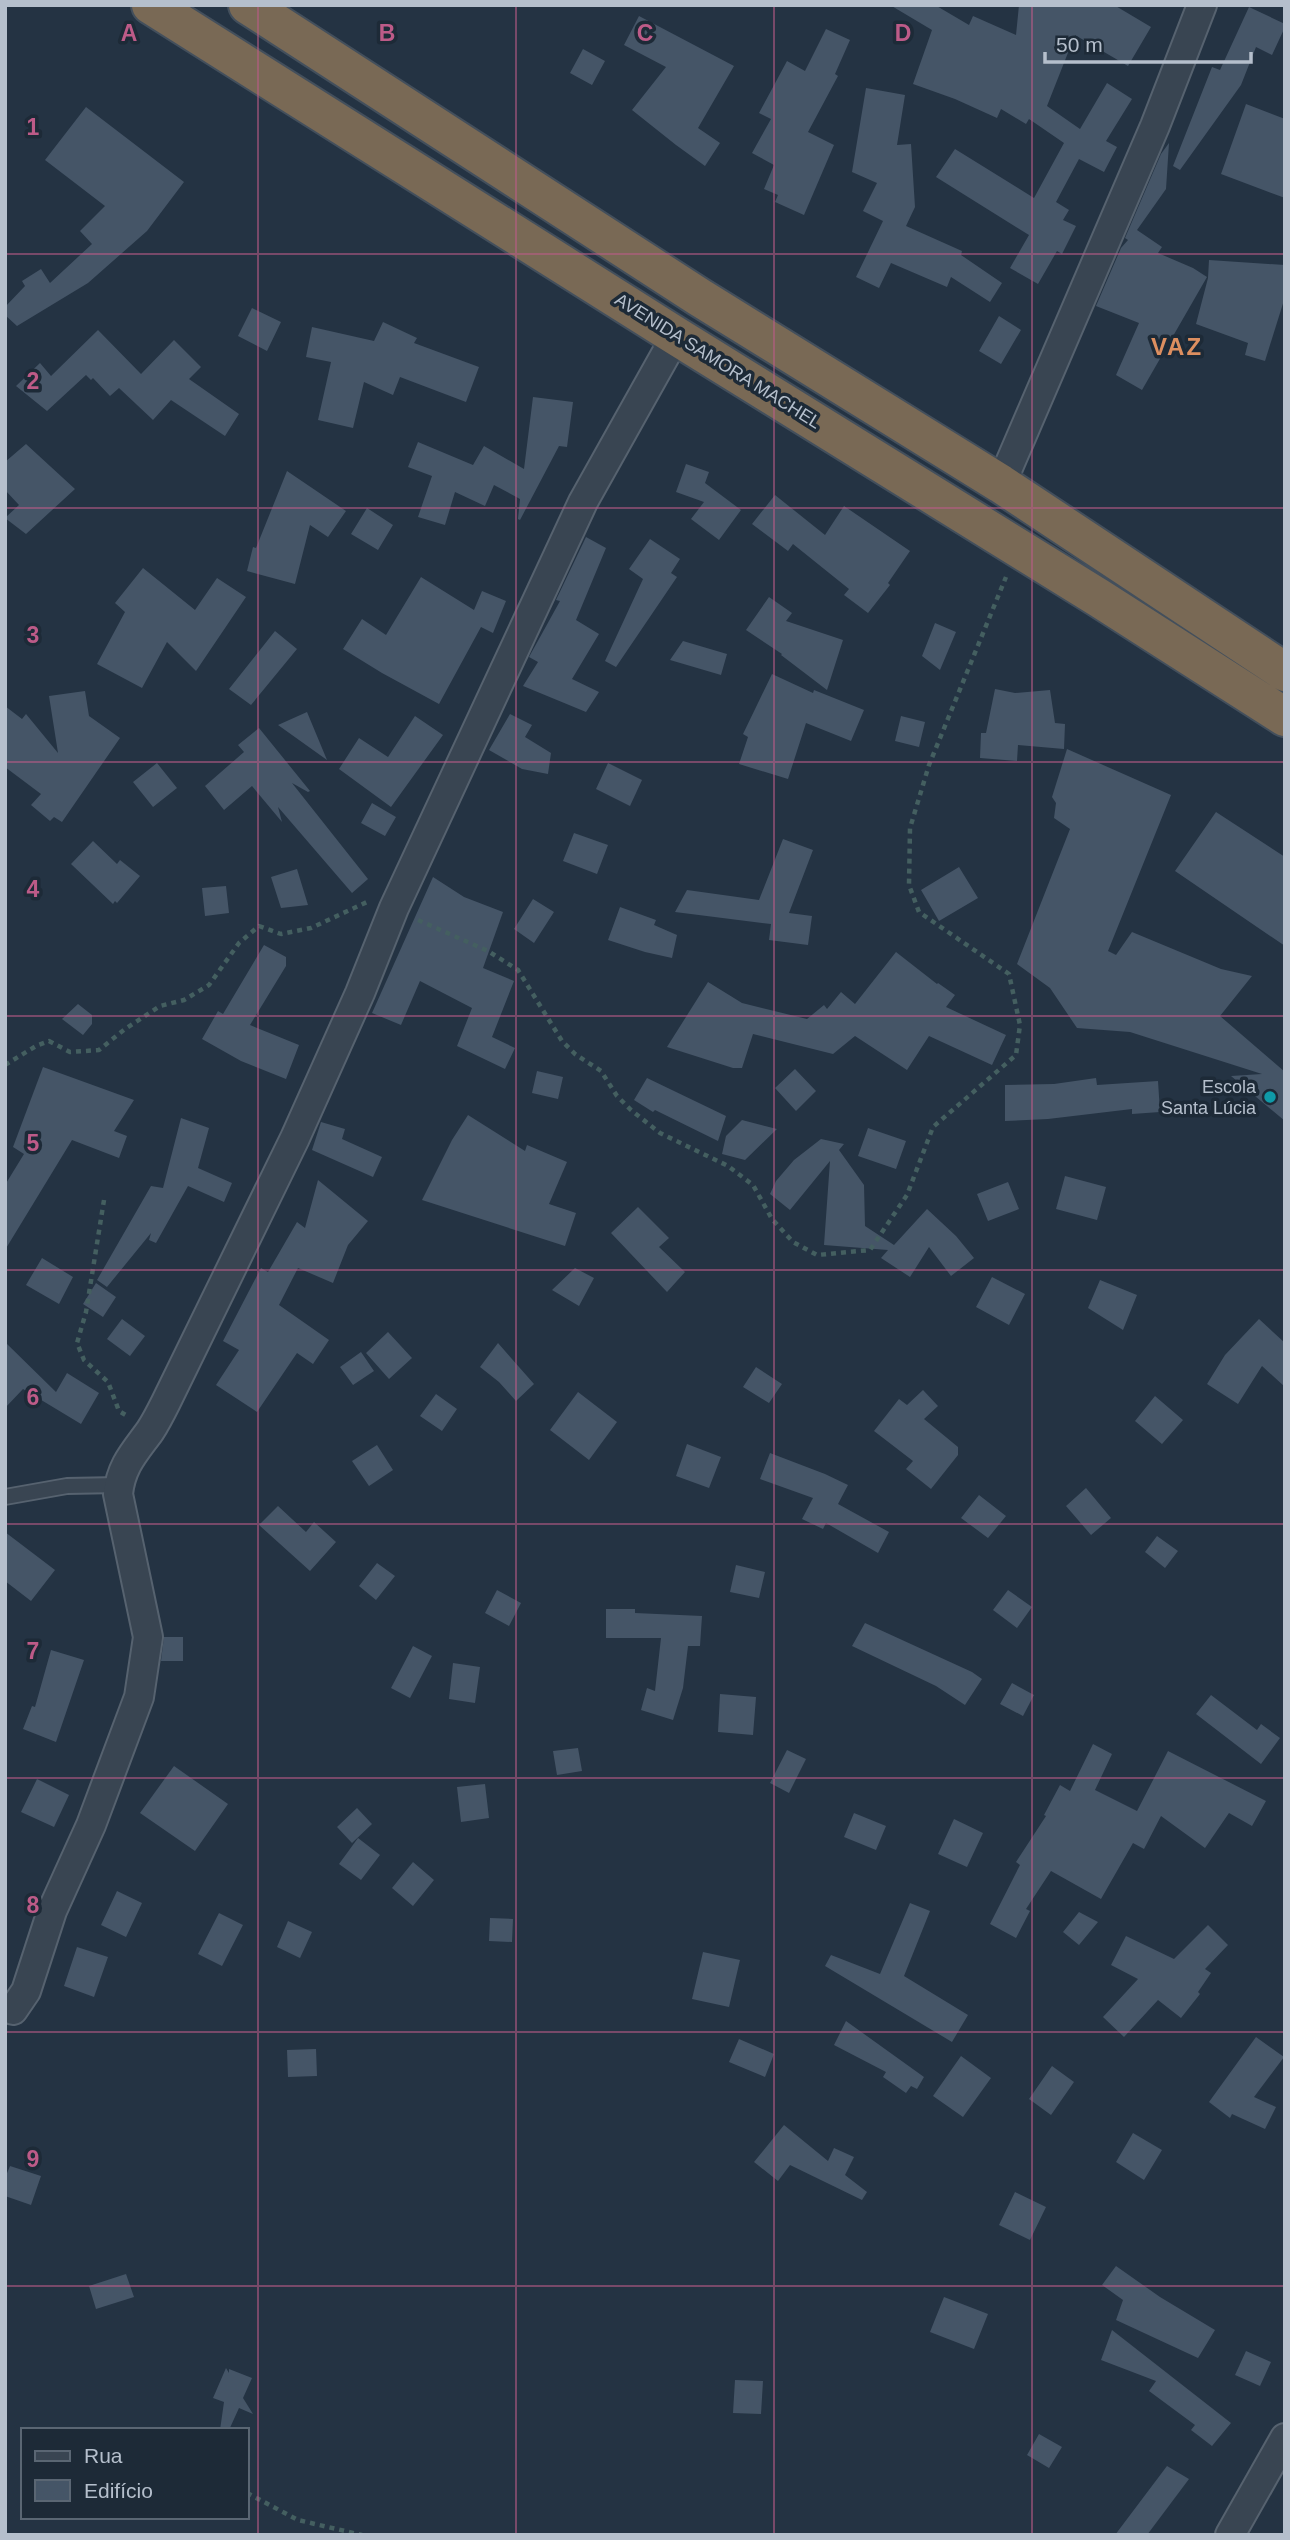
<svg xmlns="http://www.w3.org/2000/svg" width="1290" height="2540" font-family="Arial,sans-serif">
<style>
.building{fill:#455567}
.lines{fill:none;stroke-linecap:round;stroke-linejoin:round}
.lane-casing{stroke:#56626f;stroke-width:18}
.street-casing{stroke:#56626f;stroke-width:32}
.highway-casing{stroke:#434f5c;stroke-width:42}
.path{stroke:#445f60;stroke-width:4.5;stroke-dasharray:5 5;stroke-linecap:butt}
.lane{stroke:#394552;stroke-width:14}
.street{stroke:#394552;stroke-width:28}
.highway{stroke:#796955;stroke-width:38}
.grid{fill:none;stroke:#bd5b88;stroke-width:2;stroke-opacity:0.55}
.culture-dot{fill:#0f9aa8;stroke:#1d2a37;stroke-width:2.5}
.labels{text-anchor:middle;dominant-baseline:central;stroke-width:7;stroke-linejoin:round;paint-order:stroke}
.street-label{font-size:18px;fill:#b5bfcc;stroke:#1d2a37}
.poi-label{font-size:18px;fill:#b5bfcc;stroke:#1d2a37;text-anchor:end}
.district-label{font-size:24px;font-weight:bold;letter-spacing:2px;fill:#dd8f60;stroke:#1d2a37}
.grid-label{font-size:23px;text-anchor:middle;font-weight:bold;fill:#bd5b88;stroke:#1d2a37;stroke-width:7;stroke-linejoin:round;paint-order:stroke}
</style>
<rect width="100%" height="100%" fill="#243343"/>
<path class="building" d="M890,5h45l34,20 4,-9 43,19 3,-30h95l37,22 -23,39 -53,-31 -28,71 33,23 27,-46 25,16 -26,42 11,6 -13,25 -25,-13 -23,43 13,8 -6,10 13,6 -14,28 -5,-3 -19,33 -28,-16 19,-33 -93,-58 19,-28 79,49 30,-55 -35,-24 -3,5 -25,-15 -4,9 -42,-19 -42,-15 19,-54z
M1249,7l36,17v3l-13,28 -16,-8 -15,38 -61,85 -7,-4 39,-99 8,3z
M639,16l95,50 -36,62 22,15 -15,23 -29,-21 -44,-35 34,-43 -42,-22z
M826,29l24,11 -15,34 3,2 -30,56 26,13 -30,70 -29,-13 3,-7 -14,-6 10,-24 -22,-12 19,-34 -12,-6 28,-52 18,10z
M583,49l22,12 -13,24 -22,-12z
M866,88l39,7 -8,50 14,-1 4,63 -9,19 56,25 -1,4 41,28 -12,19 -39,-25 -4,10 -56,-24 -12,25 -23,-11 27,-56 -20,-10 14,-28 -25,-11z
M1246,104l39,15v79l-64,-24z
M86,107l98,75 -37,49 -59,52 -71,43 -12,-11v-8l20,-21 -3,-5 19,-12 9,14 42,-39 -12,-13 25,-25 -60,-46z
M1169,143l-3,46 -29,41 25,17 -4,6 35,15 14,9 -65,113 -26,-15 23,-52 -43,-17 25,-58 7,-8 -3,-2 36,-84z
M1209,260l76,5v32l-20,64 -20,-6 3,-12 -52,-19 12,-46z
M252,308l29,14 -14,29 -29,-15z
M999,316l22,14 -20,34 -22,-13z
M383,322l34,16 -3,5 65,24 -13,35 -66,-25 -7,18 -29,-13 -11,46 -35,-8 13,-58 -25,-5 6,-30 62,14z
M98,330l43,44 33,-34 27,27 -12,12 50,35 -14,22 -54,-36 -18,20 -34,-32 -9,8 -17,-18 -2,2 -5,-5 -39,36 -31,-25 24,-23 11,13z
M533,397l40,5 -6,45 -8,-1 -39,74 -2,-1 2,-20 -26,-14 -9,21 -30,-14 -10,33 -27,-8 14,-41 -24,-9 10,-25 55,23 11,-19 40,23z
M26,444l49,45 -49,45 -21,-16 14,-13 -14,-15v-28z
M686,464l23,8 -4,11 36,27 -22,30 -28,-21 13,-17 -28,-10z
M287,471l59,40 -18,26 -18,-12 -15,59 -48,-13 6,-24 3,1z
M775,495l50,40 19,-29 66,45 -22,32 2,2 -22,28 -24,-18 5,-6 -56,-45 -5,7 -36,-27z
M367,508l26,17 -15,25 -27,-16z
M586,537l20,11 -30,72 23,14 -27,45 27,13 -13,20 -63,-26 15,-24 -9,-5 31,-56 -4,-1z
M650,539l30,20 -9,14 6,4 -61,90 -11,-6 38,-82 -14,-10z
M143,568l52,42 22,-32 29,19 -50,74 -29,-29 -25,46 -45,-24 28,-52 -10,-9z
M421,577l53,33 8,-19 24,10 -13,32 -12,-6 -42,77 -57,-31 -39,-24 19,-30 24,16z
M769,597l23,16 -6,8 57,19 -16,50 -46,-35 1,-1 -36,-24z
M935,623l21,9 -16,38 -18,-14z
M275,631l22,18 -46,56 -22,-16z
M683,641l44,13 -6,21 -51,-15z
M772,674l41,19 1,-3 50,20 -13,31 -45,-18 -18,56 -49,-15 9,-27 -5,-3z
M995,689l20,4 35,-3 5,33 10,1 -1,25 -46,-4 -1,16 -37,-3 1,-25h5z
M85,691l4,25 31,22 -58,84 -8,-5 -4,4 -19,-16 10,-11 -36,-27v-61l17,13 4,-5 32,39 -9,-57z
M307,712l20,48 -49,-35z
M510,714l22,11 -7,12 26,16 -3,21 -26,-5 -33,-19z
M415,716l28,19 -52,72 -52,-38 20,-31 29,19z
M901,716l24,6 -6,25 -24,-6z
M259,728l51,63 -2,1 -16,-9 76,96 -16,14 -74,-86 4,15 -30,-36 -28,24 -19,-24 39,-34 -6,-7z
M1067,749l104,46 -63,156 8,4 16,-23 89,37 31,7 -32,40 65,56v49l-54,-45 31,-2 -132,-42 -53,-4 -27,-40 -33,-24 53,-135 -16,-11 2,-15 -4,-6z
M157,763l20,25 -24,19 -20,-25z
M608,763l34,17 -12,26 -34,-17z
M372,803l24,14 -11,19 -24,-13z
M1216,812l69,45v89l-110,-75z
M574,833l34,12 -11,29 -34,-13z
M783,839l30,11 -24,63 23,3 -4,29 -39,-5 2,-16 -96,-12 12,-22 72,10z
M93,841l24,23 3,-4 20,16 -23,27 -2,-2 -2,3 -42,-40z
M959,867l19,31 -39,23 -18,-31z
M297,869l11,36 -27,3 -10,-31z
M433,877l31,20 39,15 -20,56 31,13 -22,56 23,11 -10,21 -48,-23 15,-38 -52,-27 -19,44 -29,-12z
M226,886l3,27 -24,3 -3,-28z
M533,899l21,13 -20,31 -20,-14z
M620,907l36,13 -2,5 23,10 -5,23 -27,-6 -37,-12z
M264,945l22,12v9l-36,59 49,20 -13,34 -45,-18 -39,-22 16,-28 5,3z
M896,952l41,32 1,-1 17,12 -9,12 60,28 -14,30 -63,-29 -22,34 -52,-34 -22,18 -80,-20 -11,34h-9l-66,-21 41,-65 34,21 65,16 17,-14 3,4 14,-17 14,12z
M78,1004l14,11v9l-9,11 -21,-16z
M43,1067l91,33 -20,31 13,5 -8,22 -47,-18 -67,110v-65l19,-31 -11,-7z
M795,1069l21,22 -20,20 -21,-23z
M537,1071l26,6 -5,22 -26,-6z
M647,1078l79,38 -8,25 -63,-31 -2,2 -19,-12z
M1096,1078l1,7 61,-4 2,31 -28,2v-5l-84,10 -43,2v-36l49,-1z
M468,1115l57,36 2,-6 40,17 -18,42 27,9 -11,33 -143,-46 30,-60z
M181,1118l28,10 -11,40 34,15 -8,19 -36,-16 -32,57 -7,-3 2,-7 -44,54 -10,-7 54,-94 12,2z
M742,1120l35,9 -32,31 -23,-6 4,-18z
M321,1122l24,7 -3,10 40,18 -9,20 -61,-27z
M868,1128l38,13 -10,28 -38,-13z
M821,1139l23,5 -5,6 25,35 1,41 29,19 33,-36 29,27 18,22 -23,18 -22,-29 -19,30 -29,-19 7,-8 -64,-5 6,-84 -40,49 -20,-16 6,-13 18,-21z
M1065,1176l41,11 -9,33 -41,-11z
M318,1180l50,41 -20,24 -15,38 -35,-15 -19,37 50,35 -16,24 -16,-11 -40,59 -41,-27 23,-35 -16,-9 38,-73 7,4 29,-50 8,6z
M1008,1182l11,27 -31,12 -11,-27z
M638,1207l31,31 -10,9 26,25 -18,20 -56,-59z
M42,1258l31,19 -14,27 -33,-19z
M575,1268l19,10 -15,28 -27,-16z
M992,1277l33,17 -16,31 -33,-18z
M1100,1280l37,15 -14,35 -35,-22z
M96,1283l20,14 -13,20 -20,-13z
M122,1319l23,17 -15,20 -23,-17z
M1259,1319l26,24v44l-23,-21 -24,38 -31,-20 18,-29z
M388,1332l24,26 -23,21 -23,-26z
M5,1342l51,50 11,-19 32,20 -18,31 -58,-35 -18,19z
M498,1343l36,41 -18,17 -17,-19 -19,-15z
M361,1352l13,19 -21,14 -13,-18z
M756,1367l26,17 -13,19 -26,-16z
M923,1390l15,16 -14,13 34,28v8l-27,34 -25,-20 7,-8 -39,-30 25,-32 8,6z
M578,1392l39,30 -28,38 -39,-30z
M436,1394l21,15 -15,22 -22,-15z
M1155,1396l28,24 -21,24 -27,-23z
M687,1444l34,13 -12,31 -33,-12z
M377,1445l16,25 -24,16 -17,-25z
M770,1453l55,21 23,11 -10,19 51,28 -11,21 -52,-30 -3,6 -21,-10 11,-21 -53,-19z
M1086,1488l25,30 -20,17 -25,-29z
M979,1495l27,21 -18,22 -27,-20z
M278,1506l28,26 8,-10 22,20 -26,29 -51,-46z
M5,1532l50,38 -24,31 -26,-20z
M1157,1536l21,15 -13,17 -20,-16z
M377,1563l18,13 -19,24 -17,-14z
M736,1565l29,7 -6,26 -29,-6z
M497,1590l24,13 -12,23 -24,-13z
M1008,1590l24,17 -15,21 -24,-18z
M606,1609h29v4l67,3 -2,30h-12l-5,42 -10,32 -32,-10 6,-22 8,3 6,-53h-55z
M865,1623l107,49 10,7 -17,26 -29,-19 -84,-40z
M164,1637h19v24h-22z
M413,1646l19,10 -22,42 -19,-10z
M51,1650l33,10 -28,82 -33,-13 9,-23 3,1z
M453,1663l27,4 -5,36 -26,-4z
M1012,1683l22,12 -11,21 -23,-12z
M720,1694l36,3 -3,38 -35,-3z
M1211,1695l46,35 4,-6 19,14 -19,26 -65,-50z
M1093,1744l19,10 -17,36 42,21 31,-60 98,50 -14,25 -23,-13 -24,35 -44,-32 -17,33 -11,-6 -32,56 -50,-28 -25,38 4,2 -14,27 -26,-14 30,-59 -4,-3 30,-46 -2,-1 16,-30 10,6z
M578,1748l4,23 -25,4 -4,-24z
M787,1750l19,9 -17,34 -19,-10z
M174,1766l54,38 -33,47 -55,-38z
M37,1779l32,16 -15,32 -33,-15z
M485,1784l4,34 -28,4 -4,-35z
M357,1808l15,16 -20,19 -15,-16z
M854,1813l32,13 -10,24 -32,-13z
M954,1819l29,14 -16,34 -29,-13z
M358,1838l22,17 -19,25 -22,-16z
M413,1862l21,18 -21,26 -21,-18z
M117,1891l25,12 -16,34 -25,-12z
M910,1903l20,8 -26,65 64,39 -16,27 -127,-76 6,-11 49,19z
M1079,1912l19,10 -19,23 -16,-13z
M219,1913l24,12 -21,41 -24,-12z
M490,1918l23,1 -1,23 -23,-1z
M288,1921l24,11 -12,26 -23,-11z
M1208,1925l20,20 -23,24 6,4 -13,19 2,2 -19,24 -23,-18 -34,37 -21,-20 35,-38 -27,-14 15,-29 48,23z
M77,1947l31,10 -14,40 -30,-11z
M703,1952l37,8 -11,47 -37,-8z
M846,2021l78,56 -7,12 -6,-3 -5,7 -23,-16 3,-5 -52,-27z
M1256,2037l28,20 -30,40 22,10 -11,22 -33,-15 -2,4 -21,-16z
M739,2039l35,15 -9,23 -36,-15z
M316,2049l1,27 -29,1 -1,-27z
M961,2056l30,22 -28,39 -30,-21z
M1052,2066l22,16 -23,33 -22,-16z
M784,2125l44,36 6,-13 20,9 -9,18 22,17 -5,8 -72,-35 -12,16 -24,-19z
M1133,2133l29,17 -18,30 -28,-18z
M10,2166l31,10 -10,29 -26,-9v-18z
M1015,2192l31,15 -16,33 -31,-15z
M1116,2266l44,31 55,33 -17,28 -82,-38 7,-20 -21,-15z
M126,2274l8,23 -38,12 -7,-23z
M944,2297l44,17 -14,35 -44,-17z
M1112,2330l119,93 -19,23 -21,-16 4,-5 -46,-34 7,-10 -55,-21z
M1246,2351l25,11 -11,24 -25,-11z
M226,2368l3,5v-4l23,9 -9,20 10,16 -14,-6 -10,22h-9l4,-28 -11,-4z
M735,2380l28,1 -2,33 -28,-1z
M1039,2434l23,13 -13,21 -22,-13z
M1167,2466l22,13 -42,56h-32z"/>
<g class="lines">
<defs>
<path id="lane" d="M5,1497l62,-11 52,-1"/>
<path id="street" d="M1001,484l154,-358 47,-121
M13,2010l13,-19 26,-80 39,-86 48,-128 9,-60 -30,-143c3,-28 16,-41 32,-63 6,-9 11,-19 16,-29l129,-264 65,-145 34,-85 189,-406 93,-166
M1230,2535l55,-97"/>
<path id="highway" d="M151,5l525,331 423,262 186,119
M248,5l451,292 302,187 284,188"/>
</defs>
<use href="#lane" class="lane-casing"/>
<use href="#street" class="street-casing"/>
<use href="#highway" class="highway-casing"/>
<path class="path" d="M418,920l70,31 30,19 44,71 13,13 26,17 16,25 14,14 29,23 68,33 25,19 19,34 21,23 24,13 53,-5 37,-55 26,-68 83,-72 4,-30 -11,-51 -90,-62 -10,-27 1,-57 19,-63 77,-188
M5,1065l31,-19 13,-5 21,11 29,-2 26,-21 35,-23 24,-6 25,-15 30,-42 20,-17 22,8 30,-6 56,-26
M104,1200l-18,112 -9,31 7,17 24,22 11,29 10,6
M247,2493l51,27 64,15"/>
<use href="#lane" class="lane"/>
<use href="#street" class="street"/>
<use href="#highway" class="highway"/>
</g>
<path class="grid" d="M258,5v2530M516,5v2530M774,5v2530M1032,5v2530M5,254h1280M5,508h1280M5,762h1280M5,1016h1280M5,1270h1280M5,1524h1280M5,1778h1280M5,2032h1280M5,2286h1280"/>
<circle class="culture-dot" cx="1270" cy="1097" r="7"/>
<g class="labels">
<g class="street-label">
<text transform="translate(718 361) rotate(32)">AVENIDA SAMORA MACHEL</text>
</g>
<g class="poi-label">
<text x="1256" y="1087">Escola<tspan x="1256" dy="21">Santa Lúcia</tspan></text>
</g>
<g class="district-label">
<text x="1177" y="346">VAZ</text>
</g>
</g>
<g class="grid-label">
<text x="129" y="41">A</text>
<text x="387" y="41">B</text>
<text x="645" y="41">C</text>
<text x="903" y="41">D</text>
<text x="33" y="135">1</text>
<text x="33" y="389">2</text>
<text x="33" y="643">3</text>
<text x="33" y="897">4</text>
<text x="33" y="1151">5</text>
<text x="33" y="1405">6</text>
<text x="33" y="1659">7</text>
<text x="33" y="1913">8</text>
<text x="33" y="2167">9</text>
</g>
<rect width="1290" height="2540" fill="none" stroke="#b5bfcc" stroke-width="14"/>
<rect x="21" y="2428" width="228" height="91" fill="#1d2a37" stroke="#5a6673" stroke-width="2"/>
<rect x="35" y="2451" width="35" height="10" fill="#394552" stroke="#5a6673" stroke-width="2"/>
<text x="84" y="2463" font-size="21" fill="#b5bfcc">Rua</text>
<rect x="35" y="2480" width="35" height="21" fill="#455567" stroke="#5a6673" stroke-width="2"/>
<text x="84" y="2498" font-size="21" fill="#b5bfcc">Edifício</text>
<path d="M1045 52v10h206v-10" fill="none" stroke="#b5bfcc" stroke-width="3.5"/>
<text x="1056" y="52" font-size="21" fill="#b5bfcc" stroke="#1d2a37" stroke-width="5" paint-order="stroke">50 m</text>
</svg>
